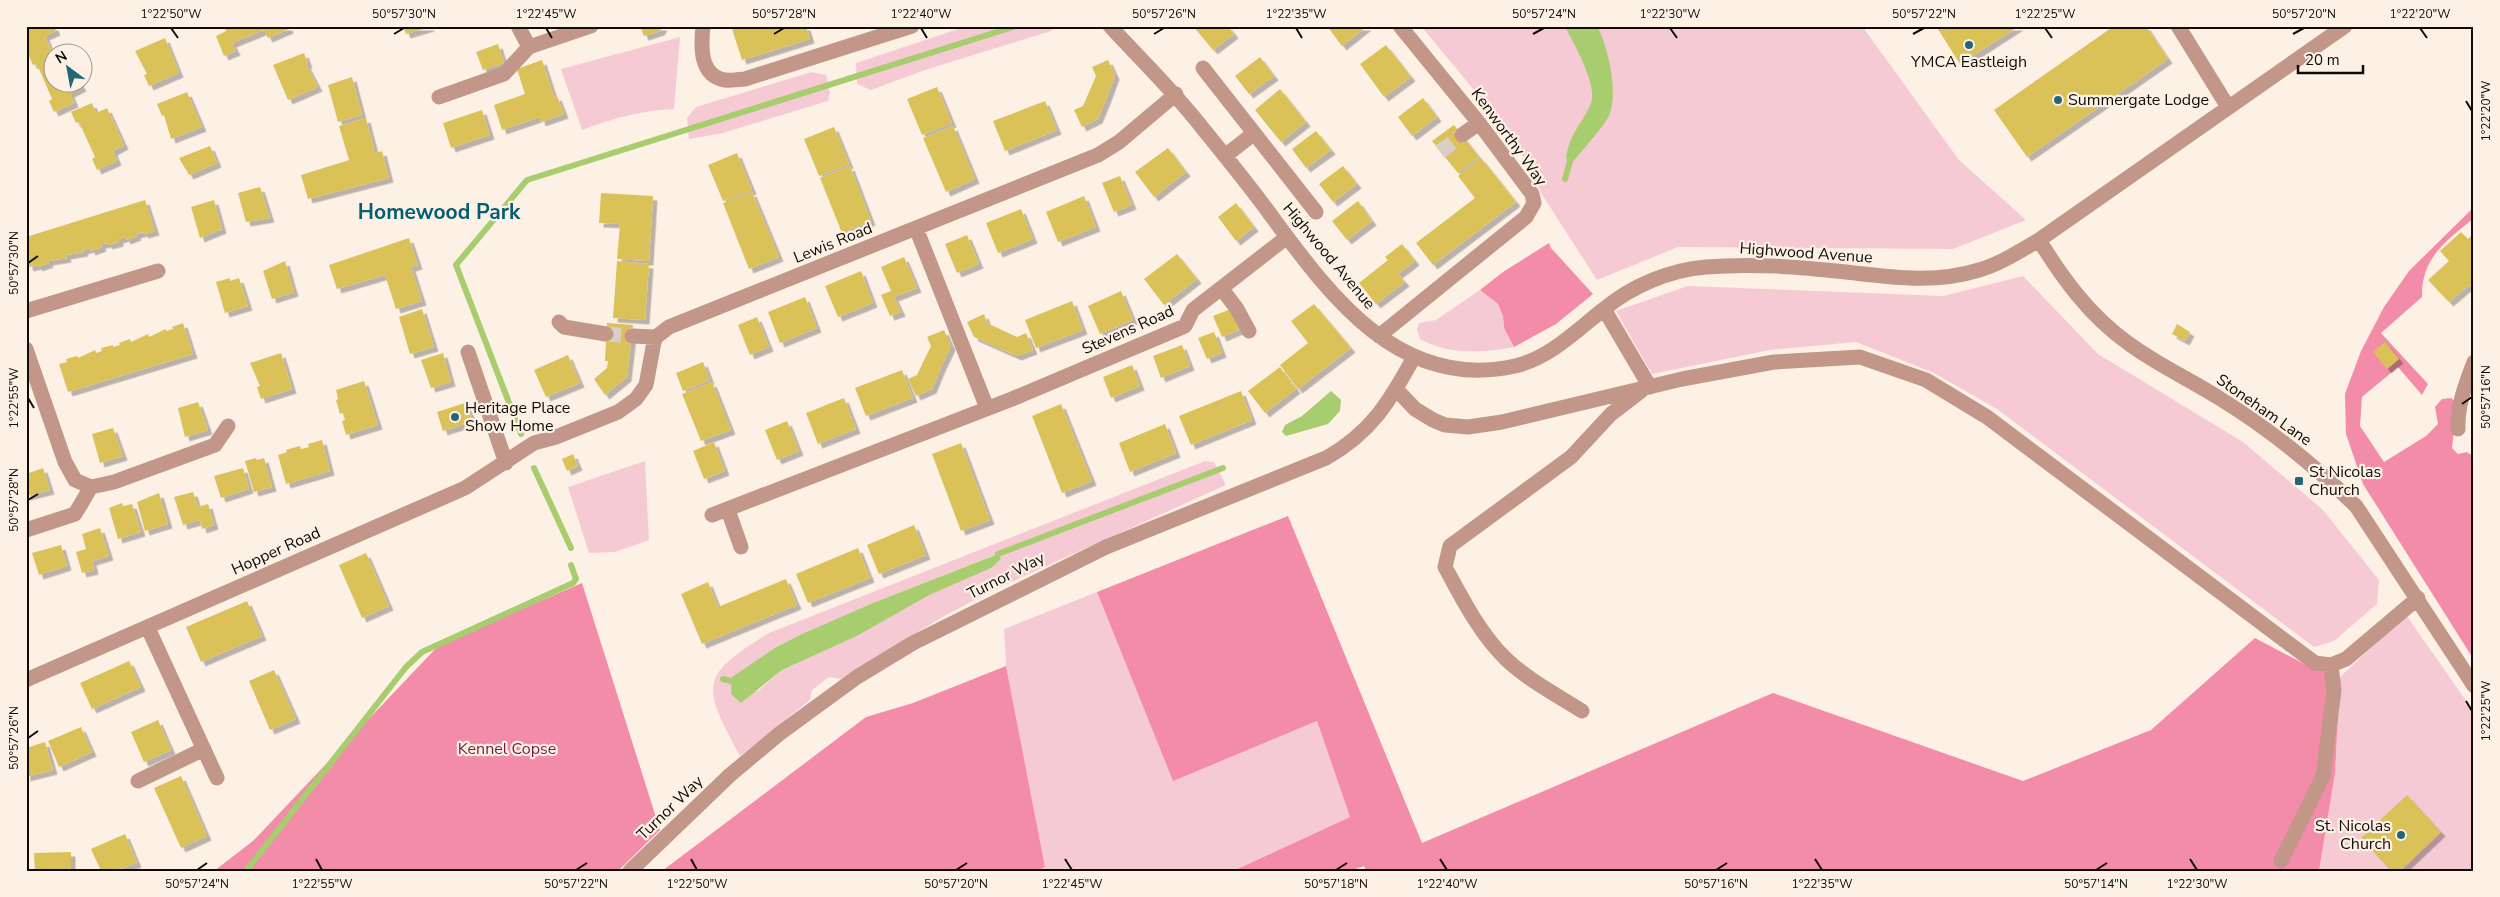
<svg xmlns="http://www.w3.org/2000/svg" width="2500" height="897" font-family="'Nunito Sans',sans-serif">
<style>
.green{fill:#f6cad4;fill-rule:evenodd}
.forest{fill:#f38ca8}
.water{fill:#a8cd6f}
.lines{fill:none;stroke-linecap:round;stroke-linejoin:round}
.stream{stroke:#a8cd6f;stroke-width:6}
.building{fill:#dbc258;filter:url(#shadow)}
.minor-tunnel{stroke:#d9cfc5;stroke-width:15;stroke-dasharray:15 8;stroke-linecap:butt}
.minor{stroke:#c3968a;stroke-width:15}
.ticks{fill:none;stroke:#100d09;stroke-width:2}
.poi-dot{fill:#236678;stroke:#fdf1e6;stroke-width:2}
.labels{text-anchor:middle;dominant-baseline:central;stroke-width:4.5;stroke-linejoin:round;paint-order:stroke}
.poi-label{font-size:16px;fill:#100d09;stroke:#fdf1e6;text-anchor:start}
.street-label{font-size:16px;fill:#100d09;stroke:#fdf1e6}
.park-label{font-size:16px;fill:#761b3d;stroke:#fdf1e6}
.district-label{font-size:21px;font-weight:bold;fill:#035e72;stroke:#fdf1e6}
.neatline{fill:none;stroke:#100d09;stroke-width:2}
.ticks-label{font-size:12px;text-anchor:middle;fill:#100d09}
</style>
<defs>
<filter id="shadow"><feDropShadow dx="4.5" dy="4.5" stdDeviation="0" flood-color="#0004"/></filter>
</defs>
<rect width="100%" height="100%" fill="#fdf1e6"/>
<path class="green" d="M967,26h88l-4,5 -126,39 -54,20 -14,-6 -1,-21z
M1421,26h441l97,134 67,60 -73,29 -275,-2 -81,33 -56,-87 -10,-24 -29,-45z
M680,37l-6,72c-32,1 -63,10 -92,21l-21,-61z
M812,72l14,3 4,18 -2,8 -105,32 -34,6 -2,-21 9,-11z
M2023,276l75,78 145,88 80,68 56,70 -2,24 -43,37 -20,6 -317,-238 -63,-36 -78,-31 -86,8 -118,24 -36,-63 72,-25 255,10z
M1480,290l18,14 5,12 1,12 10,19c-30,6 -66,8 -94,-8l-3,-9 2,-7 17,-3z
M645,461l4,79 -34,12 -26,1 -21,-66z
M1205,461l9,1 12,23 -228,103 -54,28 -103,63 -12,-2 -17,13 -2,10 -70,56c-38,-71 -42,-79 29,-123zM997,554l-140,82 -75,34 -25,22 18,-44 98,-45z
M1097,592l76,188 144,-59 33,96 -117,54h-196l8,-4 -39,-201 -2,-37z
M2406,615l68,97v159h-155l16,-98 5,-96z"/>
<path class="forest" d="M2474,207v11c-28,23 -53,40 -52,79l-41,36 47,51 -6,11 -24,-28 -36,30 -2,29 24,36 42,-26 12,-12 -3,-17 7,-8 9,-1 6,5 -5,45 6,6 9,-2 7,5v203l-111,-176 -17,-50 -1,-40 16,-43 23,-44 25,-36z
M1549,243l2,5 42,46 -37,30 -42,23 -10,-19 -1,-12 -5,-12 -18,-14 23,-18z
M1288,516l134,327 351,-150 250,88 128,-51 104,-92 55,29 30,10 -5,96 -16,98h-953l-2,-5 -14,5h-117l117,-54 -33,-96 -144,60 -76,-189z
M582,583l78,247 -42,41h-404l39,-30 186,-196z
M1006,666l39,201 -8,4h-375l204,-154 47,-14z"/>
<path class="water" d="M1565,26h32c11,20 21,64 13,87 -4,12 -28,37 -37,49l-7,-3c3,-26 16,-34 25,-56 7,-19 -18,-60 -26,-77z
M1331,391l10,9 -1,11 -12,13 -42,12 -4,-4 3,-7 17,-9z
M998,554l3,5 -10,9 -62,27 -72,41 -75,34 -41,33 -10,-9 1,-17 43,-29 25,-13 73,-32z"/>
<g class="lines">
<path class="stream" d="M1565,179l5,-18
M521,434l-65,-169 71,-85 489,-154
M534,468l37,80
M998,554l225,-86
M723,679l8,2
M246,871l160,-204 16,-15 151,-69 3,-4 -5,-14"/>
</g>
<path class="building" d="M26,26h28l2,5 -11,5 7,17v29h27l3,5 -12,6 4,10 -20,9 -5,-11 3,-2 -15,-35 -4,1 -7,-15z
M224,26h64l1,3 -21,9 -4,-8 -32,13 4,8 -12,5 -8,-20 10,-5z
M403,26h27v1l-24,7z
M640,26h23l-3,5 -16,5z
M731,26h75l4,13 -68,21z
M1193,26h35l6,8 -21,16z
M1327,26h40l-25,20z
M1936,26h83l-59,38z
M2114,26h32l22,33 -141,98 -33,-47z
M165,38l14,35 -30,13 -5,-11 3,-1 -12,-23z
M498,44l6,19 -21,7 -7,-18z
M1386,45l25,32 -27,20 -24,-33z
M304,53l4,11h-2l12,23 -30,13 -15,-35z
M1260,57l14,19 -25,18 -14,-18z
M542,60l12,37 3,-1 7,18 -23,8 -1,-5 -38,13 -8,-25 31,-11 -8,-25z
M1108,60l7,15 -8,22 -9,22 -16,8 -8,-17 9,-4 13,-30 -4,-9z
M352,77l10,38 -24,7 -10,-37z
M937,87l15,36 -30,12 -15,-36z
M1280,89l26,33 -25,20 -26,-32z
M187,92l15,35 -31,12 -7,-24 -2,1 -5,-12z
M1423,98l14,19 -25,19 -14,-19z
M1045,101l12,29 -52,21 -12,-30z
M92,103l4,10 11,-5 17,37 -11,6 4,10 -20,9 -5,-11 3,-2 -16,-35 -3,1 -5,-11z
M482,110l8,25 -39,13 -8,-25z
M366,118l9,35 7,-2 7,27 -81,21 -7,-24 48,-15 -10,-34z
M1454,125l25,32 -21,16 -26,-32z
M953,126l22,53 -29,13 -23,-54z
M834,127l15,37 -30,12 -15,-37z
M1316,131l15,19 -25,18 -14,-19z
M210,146l7,17 -28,12 -10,-17z
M1168,148l18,24 -32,25 -19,-25z
M737,153l15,37 -29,11 -15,-36z
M1481,158l35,44 -83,63 -17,-22 59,-45 -17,-22z
M850,166l21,55 -29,12 -22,-55z
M1343,166l14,18 -24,18 -14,-18z
M1120,176l12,29 -18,7 -12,-29z
M260,187l10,31 -24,4 -8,-29z
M752,192l27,65 -30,12 -26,-66z
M601,193l52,3 -4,65 -32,-2 3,-35 -21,-1z
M1084,196l12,31 -38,15 -12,-30z
M145,200l10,31 -11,3 -1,-2 -7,2 1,2 -11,4 -1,-3 -6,2v3l-11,3 -1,-2 -6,1 1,3 -11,4 -1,-3 -7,2 1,2 -18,3 1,3 -19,3 1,2 -11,4 -1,-2 -8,2 -3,-11v-19z
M214,200l8,29 -22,9 -9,-31z
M1358,201l14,20 -25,19 -15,-19z
M1236,203l18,24 -18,14 -18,-24z
M1021,209l12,30 -35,14 -12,-30z
M2461,232l7,7 6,-6v57l-5,-5 -20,17 -21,-22 21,-19 -9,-10z
M967,235l12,29 -22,9 -12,-29z
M409,238l9,27 -7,2 11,34 -26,8 -11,-34 -48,14 -8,-24z
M1402,244l13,17 -17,13 7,8 -29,22 -17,-21 29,-23 -3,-3z
M1177,254l20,25 -33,26 -20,-26z
M904,257l13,31 -23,9 7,15 -11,4 -9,-21 10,-4 -10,-24z
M285,261l9,31 -22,7 -9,-28z
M617,261l32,3 -4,56 -32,-2z
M861,271l12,32 -35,14 -13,-31z
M230,278v3l9,-3 9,28 -23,7 -9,-31z
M1121,291l12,29 -33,14 -12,-28z
M805,297l12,31 -37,15 -12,-31z
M1072,301l11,29 -47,18 -11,-28z
M1314,304l37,44 -53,41 -18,-24 28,-22 -17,-22z
M422,309l12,38 -24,7 -11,-37z
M1231,309l8,21 -17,7 -9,-21z
M984,314l3,9 30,14 9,-4 7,17 -16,6 -43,-19 -7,-15z
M757,317l12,30 -19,8 -12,-30z
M183,323l10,31 -125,38 -9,-28 8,-2 -1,-3 11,-3 1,2 17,-8 1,3 6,-2 -1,-3 12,-3v2l7,-2 -1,-2 11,-4 1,3 17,-8 1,3 17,-8v2l7,-2 -1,-2z
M607,323l26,2 -6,52 -22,18 -11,-16 13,-11 1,-7h-3z
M2177,324l13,8 -5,9 -13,-7z
M944,330l7,16 -10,21 -9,22 -16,7 -8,-17 9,-4 14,-29 -4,-9z
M1214,332l8,21 -15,6 -9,-21z
M2385,342l14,17 -12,10 -14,-17z
M1182,345l8,21 -29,12 -8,-22z
M281,353l11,36 -31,10 -4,-12 3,-1 -10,-23z
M443,353l8,29 -20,6 -10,-28z
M568,355l12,28 -34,14 -12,-27z
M703,362l7,18 -27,11 -7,-18z
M1132,365l8,21 -29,12 -8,-21z
M1280,367l16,22 -31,24 -17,-22z
M902,370l11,28 -47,18 -11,-28z
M364,381l14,44 -32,10 -4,-14 3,-1 -2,-7 -3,1 -4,-14 2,-1 -2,-9z
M712,382l19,48 -30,11 -19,-47z
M1241,391l11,29 -61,25 -12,-29z
M844,398l12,31 -38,15 -12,-31z
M198,402l10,28 -23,7 -7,-29z
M465,403l9,18 -31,10 -6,-19z
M1061,404l31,77 -30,12 -30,-77z
M787,421l12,30 -22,9 -12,-30z
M1165,424l11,29 -46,19 -11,-29z
M113,428l10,28 -23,7 -8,-29z
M322,440l8,31 -44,13 -8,-29 9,-3 -1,-2 14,-4 1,3 8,-2 -1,-3z
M714,442l11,29 -21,8 -11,-28z
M961,443l29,77 -29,11 -29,-77z
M573,454l5,12 -11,5 -5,-12z
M256,458l1,2 7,-2 8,29 -18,5 -9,-31z
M43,468l7,22 -24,6v-22z
M243,468l6,21 -28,9 -7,-22z
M193,492l5,15 10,-3 6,21 -12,4 -2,-9 -17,5 -9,-28z
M159,493l9,31 -23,7 -8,-29z
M122,503l1,3 9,-2 9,28 -23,7 -9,-31z
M914,525l12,30 -47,19 -12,-29z
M100,528l9,28 -17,5 2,9 -12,3 -6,-21 10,-3 -4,-15z
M61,545l6,21 -28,9 -7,-22z
M858,548l12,30 -62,25 -12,-29z
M366,553l23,53 -27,12 -23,-53z
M786,579l11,26 -95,39 -21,-50 27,-12 10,25z
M247,601l15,35 -61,26 -15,-35z
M129,661l12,26 -49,22 -12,-26z
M274,670l22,49 -26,11 -21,-49z
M158,720l13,30 -27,12 -13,-30z
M81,727l11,25 -33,15 -11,-26z
M45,742l8,28 -27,7v-29z
M181,776l26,60 -26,12 -27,-60z
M2407,795l34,37 -41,39h-9l-30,-33z
M125,834l12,29 -23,8h-13l-10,-22z
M71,852v19h-36l-1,-18z"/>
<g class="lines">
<path class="minor-tunnel" d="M1440,152l22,-17
M606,334l26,2"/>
<path class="minor" d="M518,26l11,21
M703,26c-2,19 -4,50 22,54 6,1 14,-1 20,-1l167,-53
M1110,26c32,35 65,66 94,104 22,27 45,55 66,84 59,80 129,178 245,152 35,-8 62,-36 89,-57 28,-23 65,-39 102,-42 47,-4 93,0 140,5 44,5 89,12 133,-2 21,-6 41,-19 60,-30l306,-214
M2178,26l50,81
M1203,68l113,144
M439,97l65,-23 25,-27 62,-21
M1462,135l17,-12
M1225,156l28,-22
M916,228l71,180
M2039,240c24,39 51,76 89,103 28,21 61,36 91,55 49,30 96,68 137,108l118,180
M1222,289l15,20 12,22
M1604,309l46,78
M26,311l132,-40
M559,322l5,5 42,7
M632,336l24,1
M1379,336l147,-119 8,-14 -2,-9 -53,-71 -79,-97
M26,349l39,113 10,18 16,7 23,-5 101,-37 13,-19
M468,352l38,111
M1396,389l19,20 18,11 12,5 23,2 34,-5 180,-43 92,-17 86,-5 66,23 61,37 328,246 16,2 15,-6 72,-61
M2458,429c-1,-24 8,-45 16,-67
M728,510l13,37
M712,515l300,-116 173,-73 8,-16 94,-73
M26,530l49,-16 16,-27
M148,628l69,150
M26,680l439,-192 69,-45 22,-6 62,-25 18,-13 10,-14 8,-43 2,-5 13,-10 429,-172 21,-13 57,-48
M1582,711c-25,-16 -54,-31 -76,-52 -26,-25 -44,-61 -61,-92l5,-21 121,-89 40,-43 30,-23
M138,781l66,-32
M2281,861l42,-85 11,-86 -3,-25
M630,871l100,-96 49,-41 78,-57 56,-34 193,-96 220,-89c45,-25 64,-57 88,-101"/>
</g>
<path class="ticks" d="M171,28l7,10M546,28l6,10M921,28l6,10M1296,28l6,10M1670,28l7,10M2045,28l7,10M2420,28l7,10M394,34l10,-6M774,34l10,-6M1154,34l10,-6M1533,34l11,-6M1913,34l11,-6M2293,34l11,-6M2466,101l6,10M28,263l10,-7M28,398l6,10M2462,404l10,-7M28,500l10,-6M2466,701l6,10M28,738l10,-7M316,859l6,11M691,859l6,11M1065,859l7,11M1440,859l7,11M1815,859l7,11M2190,859l7,11M197,870l10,-7M576,870l11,-7M956,870l11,-7M1336,870l11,-7M1716,870l11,-7M2096,870l11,-7"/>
<g class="poi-dot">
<circle cx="1969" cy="45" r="5"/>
<circle cx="2058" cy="100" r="5"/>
<circle cx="455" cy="417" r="5"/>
<rect x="2294" y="476" width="10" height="10" rx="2.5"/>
<circle cx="2401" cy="835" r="5"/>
</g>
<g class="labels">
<g class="poi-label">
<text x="1969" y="62" text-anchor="middle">YMCA Eastleigh</text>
<text x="2068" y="100">Summergate Lodge</text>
<text x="465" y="408">Heritage Place<tspan x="465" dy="18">Show Home</tspan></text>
<text x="2309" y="472">St Nicolas<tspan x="2309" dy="18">Church</tspan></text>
<text x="2391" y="826" text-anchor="end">St. Nicolas<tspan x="2391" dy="18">Church</tspan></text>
</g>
<g class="street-label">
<text transform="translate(1509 137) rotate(54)">Kenworthy Way</text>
<text transform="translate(833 243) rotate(-22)">Lewis Road</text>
<text transform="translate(1806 253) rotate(4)">Highwood Avenue</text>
<text transform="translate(1329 256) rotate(50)">Highwood Avenue</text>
<text transform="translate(1128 330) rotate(-24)">Stevens Road</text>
<text transform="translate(2264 410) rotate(35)">Stoneham Lane</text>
<text transform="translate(276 551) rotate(-24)">Hopper Road</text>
<text transform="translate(1006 576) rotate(-27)">Turnor Way</text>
<text transform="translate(670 808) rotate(-44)">Turnor Way</text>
</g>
<g class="park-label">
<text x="507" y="749">Kennel Copse</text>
</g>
<g class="district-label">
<text x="439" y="212">Homewood Park</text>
</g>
</g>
<rect width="2500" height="897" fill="none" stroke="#fdf1e6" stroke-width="55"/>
<g transform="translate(68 68) rotate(328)"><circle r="24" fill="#fdf1e6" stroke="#9e968e"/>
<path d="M0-4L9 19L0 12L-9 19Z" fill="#236678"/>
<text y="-8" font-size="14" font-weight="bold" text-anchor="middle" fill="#100d09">N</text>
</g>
<path d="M2298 65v8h65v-8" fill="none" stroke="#100d09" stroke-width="2.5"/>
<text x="2305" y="65" font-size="15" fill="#100d09" stroke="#fdf1e6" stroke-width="4" paint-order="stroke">20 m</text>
<rect x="28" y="28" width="2444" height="842" class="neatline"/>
<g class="ticks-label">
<text x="171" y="18">1°22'50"W</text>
<text x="404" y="18">50°57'30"N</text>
<text x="546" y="18">1°22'45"W</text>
<text x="784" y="18">50°57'28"N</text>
<text x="921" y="18">1°22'40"W</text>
<text x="1164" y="18">50°57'26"N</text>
<text x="1296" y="18">1°22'35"W</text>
<text x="1544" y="18">50°57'24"N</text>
<text x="1670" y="18">1°22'30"W</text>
<text x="1924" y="18">50°57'22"N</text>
<text x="2045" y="18">1°22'25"W</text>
<text x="2304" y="18">50°57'20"N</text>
<text x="2420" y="18">1°22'20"W</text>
<text transform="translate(2486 111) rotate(-90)" y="4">1°22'20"W</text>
<text transform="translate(14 263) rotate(-90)" y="4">50°57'30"N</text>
<text transform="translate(2486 397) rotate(-90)" y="4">50°57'16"N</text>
<text transform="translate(14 398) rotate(-90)" y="4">1°22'55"W</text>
<text transform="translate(14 500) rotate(-90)" y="4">50°57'28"N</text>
<text transform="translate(2486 711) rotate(-90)" y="4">1°22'25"W</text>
<text transform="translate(14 738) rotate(-90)" y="4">50°57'26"N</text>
<text x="197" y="888">50°57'24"N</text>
<text x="322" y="888">1°22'55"W</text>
<text x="576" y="888">50°57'22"N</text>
<text x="697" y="888">1°22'50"W</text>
<text x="956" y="888">50°57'20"N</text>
<text x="1072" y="888">1°22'45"W</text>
<text x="1336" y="888">50°57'18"N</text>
<text x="1447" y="888">1°22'40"W</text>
<text x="1716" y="888">50°57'16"N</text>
<text x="1822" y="888">1°22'35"W</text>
<text x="2096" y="888">50°57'14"N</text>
<text x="2197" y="888">1°22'30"W</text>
</g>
</svg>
